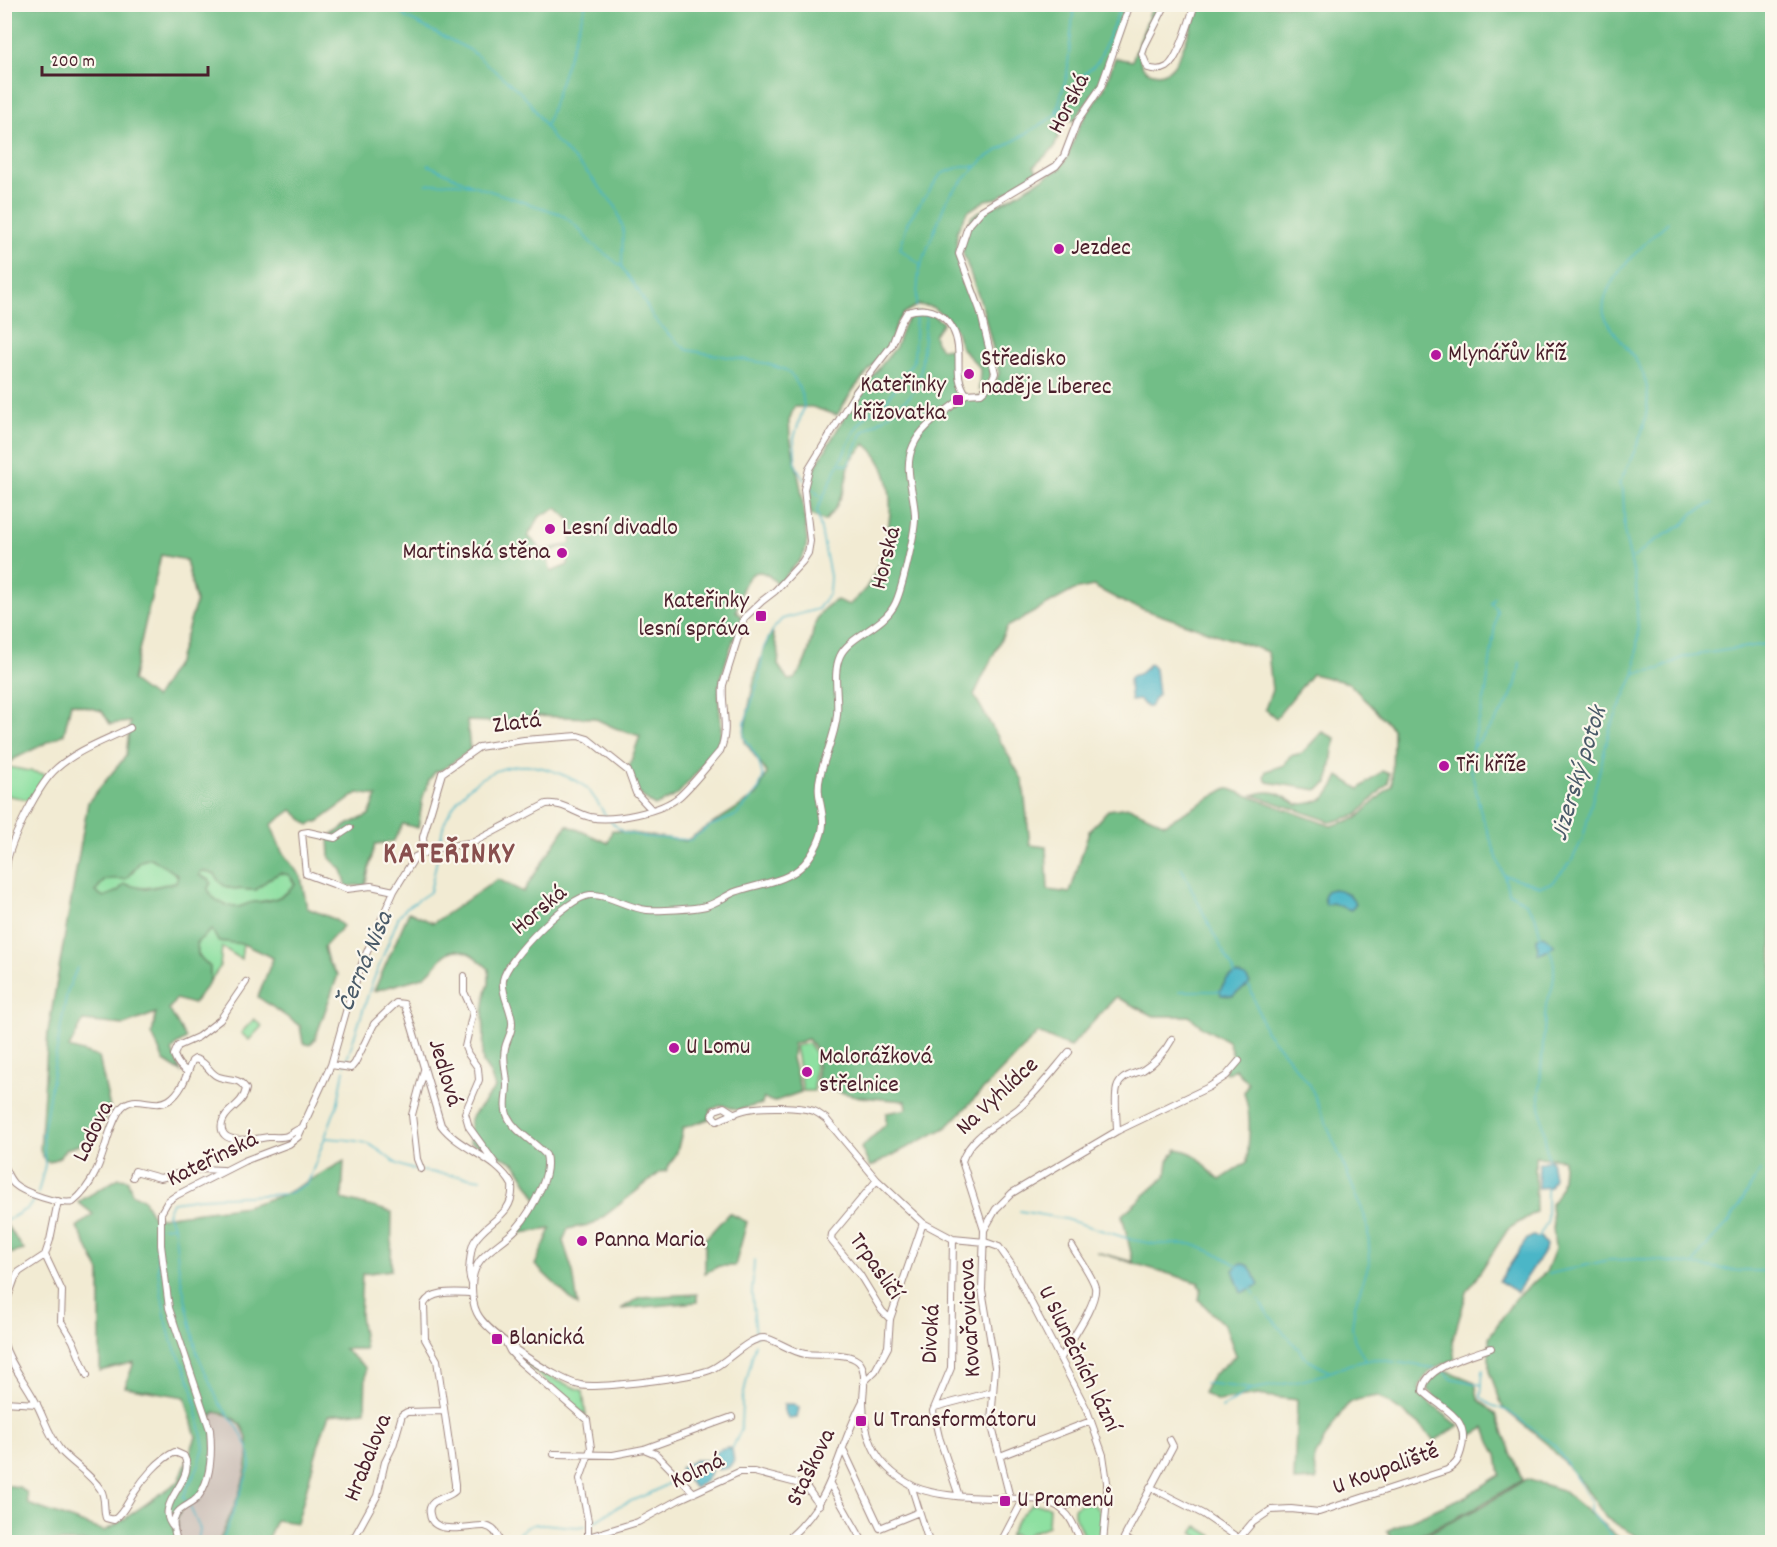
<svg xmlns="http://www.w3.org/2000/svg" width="1777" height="1547" font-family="Dekko,sans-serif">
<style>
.industrial{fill:#cec1b9}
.green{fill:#8ee0a1;stroke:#6c8066;stroke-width:1.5}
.forest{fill:#72be87;stroke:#5e6e59;stroke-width:1.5;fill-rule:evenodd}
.water{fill:#4bb6c7;stroke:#4a6a79;stroke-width:1.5}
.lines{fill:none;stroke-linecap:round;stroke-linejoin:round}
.stream{stroke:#4bb6c7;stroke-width:1.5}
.minor-casing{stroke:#9e857f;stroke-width:8}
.minor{stroke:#fff;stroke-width:6}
.poi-dot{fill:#b5179e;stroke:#fbf7ec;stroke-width:2}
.labels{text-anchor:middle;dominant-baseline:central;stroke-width:4.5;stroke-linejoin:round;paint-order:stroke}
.street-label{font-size:24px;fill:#4a1f2b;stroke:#fbf7ec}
.poi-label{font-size:24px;fill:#4a1f2b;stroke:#fbf7ec;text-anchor:start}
.water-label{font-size:26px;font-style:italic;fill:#4a5b69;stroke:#fbf7ec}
.district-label{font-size:30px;font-weight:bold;letter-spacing:1.5px;fill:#884f4e;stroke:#fbf7ec}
</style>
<rect width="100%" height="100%" fill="#fbf7ec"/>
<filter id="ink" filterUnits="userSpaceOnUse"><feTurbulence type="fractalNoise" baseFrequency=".0167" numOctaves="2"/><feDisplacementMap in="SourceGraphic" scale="12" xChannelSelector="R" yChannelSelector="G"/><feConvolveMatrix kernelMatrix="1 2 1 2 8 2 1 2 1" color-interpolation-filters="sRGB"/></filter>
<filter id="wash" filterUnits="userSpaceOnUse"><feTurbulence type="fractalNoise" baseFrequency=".008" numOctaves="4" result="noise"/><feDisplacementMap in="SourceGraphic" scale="24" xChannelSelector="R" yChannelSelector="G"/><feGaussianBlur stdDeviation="1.35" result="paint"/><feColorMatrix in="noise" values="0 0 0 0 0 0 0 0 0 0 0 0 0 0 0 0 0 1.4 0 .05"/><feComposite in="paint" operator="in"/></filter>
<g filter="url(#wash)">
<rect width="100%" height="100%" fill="#f2ebd3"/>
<path class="industrial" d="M214,1412l17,6 15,15 3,21 -3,18 -27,70h-40l-2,-25 34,-43 4,-34 -4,-23z"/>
<path class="green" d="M4,766l40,8 2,3 -16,23 -25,-5z
M151,858l10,4 17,14 -1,6c-17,3 -34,10 -51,2l-8,7 -14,6 -10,-5 12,-13 25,-6 10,-12z
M204,871l12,3c5,18 25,15 40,16l14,-12 10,-5 9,2 6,9c-13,17 -27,16 -45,19 -5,1 -8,5 -13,4 -9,0 -24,-7 -29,-14 -2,-4 -2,-10 -3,-14l-6,-4 1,-3z
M212,929l6,12 25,3 -2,15 -19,-12 -2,20 -10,14v-14l-12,-12 -1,-13z
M254,1019l8,7 -13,14 -8,-7z
M808,1043l7,10 -1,38h-11l-8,-45z
M510,1350l46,30 27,11 3,25z
M1090,1503c17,8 11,24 9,39h-13l-12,-28v-6l6,-4z
M1032,1504l17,2 -1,20 -18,7 -9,6 -7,-5 -5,2 10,-19z
M1197,1526l16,10 -4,6 -17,-9z"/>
<path class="forest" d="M5,5h1122l-29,81 -24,35 -9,-2 -11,29 -20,18 4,7 -41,25 -11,2 -19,12 -10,19 -1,23 21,57 15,62 -4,10 -9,7 1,-22 -19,-21 -5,-16 -8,-12 -16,-12 -14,-2 -14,8 -7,9 -7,22 -37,46 -16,25 -25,-8h-18l-5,14 1,15 11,53 6,52 -2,11 -5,8 -22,24c-4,-3 -8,-8 -12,-10 -20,-11 -27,25 -30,37l6,6c-8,22 -18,44 -22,67 -5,22 7,43 -3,65l-40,46 -22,11c-18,-10 -20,-19 -27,-37l12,-33 -25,-8 -21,-10 -61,-2 -36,6 -30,-1 3,29 -27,19 -8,3 -6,8 -6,17 -5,31 -15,-4 -10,18 -18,2 -10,41 -18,1 -5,-16 -12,-12 -1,-21 20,-13 20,-9 8,-19 -19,-3 -39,28 -10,4 -17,-15 -21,15 11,27 19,25 6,31 27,11 9,7 -19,21 4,15 10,13 -23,64 -5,6 -7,-2 -3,-17 -42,-29 15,-39 -30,-14 -25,-3 -6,-11 -15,12 1,13 12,12v14l-17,23 -17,-5 -7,10 17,30 -10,6 -4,6 9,21 -17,-11 -12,-27 4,-21 -32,12 -41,-4 -14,27 30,9 12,56 -32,32 -13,4 -7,9 -9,4 -5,-1 -5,-11 8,-118 40,-230 38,-46 4,-34 -20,2 -8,-13 -31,-8 -7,31 -48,24 -11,8zM557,508l15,14 -1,22 -29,6 -14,-14 12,-20zM562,547l7,3 -1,15 -17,7 -3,-11 2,-9zM161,555l25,5 10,42 -18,59 -23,37 -23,-17zM151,858l24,15 3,3 -2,6 -30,7 -22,-5 -6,7 -14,6 -9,-5c12,-17 11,-12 31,-13l15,-18zM204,871l11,3c6,18 25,15 41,16l14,-12 10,-5 9,2 6,9c-10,14 -25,18 -41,18 -6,0 -11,5 -17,5 -11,0 -27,-8 -29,-19l3,-5 -1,-3 -11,-5 1,-3z
M1153,5h9c-8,15 -40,60 -9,68 8,2 15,-1 20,-7 10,-11 20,-47 26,-61h573v1537h-131l-3,-5 -32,-19 -22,-33 -36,-40 -45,-37 -14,-37v-34l27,-40 30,-25 9,-23 -4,-45c11,-11 12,-29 12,-45l-28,-2 1,55 -28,17 -41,63 -15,51 3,17c-17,5 -28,10 -36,27l2,9 38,30 -25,15c-14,-20 -36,-31 -56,-45 -8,2 -21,2 -28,7 -8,5 -35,51 -36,59 -1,7 4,11 3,18l-23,1 3,-81 -40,-5 -39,6 -15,-8 9,-17 24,-21 -11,-29 -26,-26 2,-12 -3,-3 1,-2 -102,-31 36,10 -11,-47 44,-39 2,-15 9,-12c28,5 23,17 43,31l27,-18c2,-28 5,-42 -3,-70l4,-9 -13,-14 -7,4 -4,-1 9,-17 -5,-14 -24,-13 -15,-12h-35l-38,-19 -46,50 -32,-14 -91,94 -77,40 -9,-19 25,-24v-11l21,-4 -1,-8 -46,-4 -43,-10v-36l-9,-12 -15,5 -1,14 9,34 -28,10 -9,-4 -2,6 -25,6 -15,-5 -12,5 -1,9 -26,9 -6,24 -11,19 -5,1 -67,52 -26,5 -5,12 10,31 5,34 -43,-41 16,-36 -30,4 -7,5 25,-36 -24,-39 -45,-21v-23l25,-31 -5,-15 -7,-10 -1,-8 2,-19 -1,-24 3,-20 3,-8v-15c-12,-11 -30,-28 -45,-13 -7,7 -12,15 -21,21l-49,14 35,-79 24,11 65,-44 25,13 44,-67 41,18 4,-13 74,11 71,-46 10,-22 -22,-31 -1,-7c6,-35 11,-72 28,-103l7,21 -1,12 10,15 7,-1c6,-8 10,-17 13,-26 7,-24 3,-40 29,-53l12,5c6,-5 12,-11 17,-17 24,-36 40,-113 -1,-144l-15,17 -6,29 -9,19 -10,12 -14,-6 -3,-26 5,-18 45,-77 38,-47 8,-22 5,-8 9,-5 12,1 13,10 -9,12 2,7 5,7 13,-1c-1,18 -1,34 10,49h18l12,-10 5,-14 -16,-64 -20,-56 -1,-10 5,-18 5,-9 8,-5 20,-7 59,-35 8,-11 13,-34 24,-35 11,-31 17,3zM1093,586l32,17 143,49 4,38 -7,19 11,9 36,-44 37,9 44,46 -1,56 -35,33 -26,8 -104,-38 -62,36 -36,-17 -21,3 -19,21 -19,62 -22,-3 -2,-43 -16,-2 -7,-64 -49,-86 33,-68 67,-37z
M1322,732l13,6 -7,45 -11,7 -50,-8 -3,-5 2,-6 18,-6 6,-9 12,-3z
M1382,771l7,3 -1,9 -31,32 -25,7 -79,-27c18,-7 30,-1 44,10 27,-4 30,-4 42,-29l20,13z
M344,1161l-2,38 50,13 -1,58 -29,4 -2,41 5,34h-21l22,19 -1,43 -36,4c-14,35 -21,72 -32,108l-21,-3 -10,22h-47c13,-34 61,-120 -4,-130l-4,5c4,29 4,57 -12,83l-16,5 -6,12 2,25h-174v-57l14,2 8,6 1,11 76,27 10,-5 65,-45 17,-44 -11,-40 -60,-10 9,-25 -34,9v-99l-23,-45 16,-13 -15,-12 41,-24 8,1 5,14 11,6 11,19 92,-12 37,-11z
M729,1213l18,9 -12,44h-16l-14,7v-34z
M5,1223l19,27 -19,5z
M697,1294v8l-76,7 19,-12z
M1445,1370l30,12 3,17 18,15 26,66 -48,29 -69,33h-9l-10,-11 82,-36 32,-20 -3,-20 -7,-13 -5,-14 -18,10c-3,-26 -25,-31 -40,-49 4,-11 8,-15 18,-19z
M1526,1479l36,11 62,52h-214l73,-36z"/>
<path class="water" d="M1151,664l4,5 3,26c-5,3 -5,8 -8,12h-4l-6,-7 -9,1c-6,-41 4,-15 17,-36z
M1332,889c11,0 18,5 24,14l-5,7 -19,-7 -6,2 -2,-8 2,-6z
M1543,935l12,11 -17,8 -1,-15z
M1236,974l10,3 4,6c-3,5 -12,8 -17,13l-12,-1 -1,-5 7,-11z
M1548,1160h3l3,18 -4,9 -12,1 1,-25z
M1533,1236l8,2 5,7 -1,5 -28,42 -18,-11 28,-42z
M1241,1263l8,3 10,19 -18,8 -8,-23z
M784,1404h10l5,4 -2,10 -8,1 -5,-8z
M728,1447l4,2 2,12 -6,7 -10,2 -7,-10c3,-9 8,-11 17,-13z
M695,1460h11l6,10 -6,10 -11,8 -12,-12 -3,-8z"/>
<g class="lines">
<path class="stream" d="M396,4l9,13 65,33 49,41 12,13 23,36 31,30 31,37 7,21 -1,39 17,25 14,25 14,16 20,17 77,13 22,7 8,8 8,16 2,12 -10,32 2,27 8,15
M1056,113l11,-38 7,-71
M546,126l40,-122
M428,165l44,20 89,29 14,11 16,18 30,23
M426,184l30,-1 14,2
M921,265l-21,-16 8,-28 33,-47 21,-8h13l-1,2
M916,307l3,-37 27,-69 8,-11 30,-31 71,-43 26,-39 17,-15 24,-58
M841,464l7,1 15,-33 23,-15 25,-22 9,-16 6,-62 -4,-4
M807,484l14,13
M1633,558l18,-15 33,-19 9,-11 20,-10
M1494,598l-3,5 6,7 -11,82 -14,56 -1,21 10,44 22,61
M1635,673l25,-4 23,-12 89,-14
M1473,747c23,-24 45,-51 47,-85
M609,820l14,12 23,5 44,3 20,-14 27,-11 22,-26 4,-12 -5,-18 -14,-22 1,-15 14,-43 4,-30 11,-21 8,-9 36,-10 11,-16 1,-17 -13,-66 39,-82 12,-14 17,-11 29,-43 2,-48
M440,846c1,-9 2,-20 6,-27 24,-47 69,-66 117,-44 7,3 15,6 21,11 9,7 16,21 22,30
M1181,867l33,68 19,34 1,7
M1541,937l-6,-22 -9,-12 -18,-11 -4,-17 36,11 12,-3 19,-21 12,-24 27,-110 25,-55 3,-40 -2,-49 -11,-48 -2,-46 -4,-6c14,-29 32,-62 28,-95 -2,-20 -15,-34 -26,-48 -6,-9 -14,-17 -17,-27 -6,-32 43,-72 64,-92
M1248,986l2,1 15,43 45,55 54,129 4,17 2,30 -15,44 -3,22 2,12 11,21
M1179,991h41
M345,1065l26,-79 28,-70 7,-8 24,-16 9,-42
M326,1138c14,1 29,1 42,6 22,10 21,22 50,26
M1548,1160l-9,-62 7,-94c8,-15 12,-40 3,-55
M422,1171l59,8
M38,1193l7,-28 -2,-32 15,-90 9,-51 10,-24
M1020,1211l45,8 68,21 22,4h36l29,11 18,11
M4,1222l24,-14 8,-10
M158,1227l-2,2 3,50 6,36 6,25 14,28 8,23 11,56 -5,18 -16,32 5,6
M163,1227l10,-1
M1538,1238l9,-16v-34
M754,1260l-2,34 4,42
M1695,1263l7,-12 27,-29 31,-51
M1549,1274l59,-14 37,-1 95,12h32
M1251,1288l4,7
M1258,1299l9,14 41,47 22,12 21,-8 23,-5 61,9
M1483,1369l-2,29 10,7 17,6 46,34 29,43 8,14 -1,9 27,31
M1443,1370l8,8 31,7
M1205,1383l48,6 48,-8 27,-8
M1222,1408l30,-19
M732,1449l9,-19 1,-29 13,-57
M190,1507l10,22 -2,13
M589,1525l30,-19 36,-15 23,-13
M222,1542l29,-78 -3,-17 -11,-21 -18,-23 -22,-50 -18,-83 -5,-44 -7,-12 5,-12 28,-4 87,-4 21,-11 30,-81 6,-32
M454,1542l16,-4 28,4
M503,1542c13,-3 19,-16 33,-18 16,-1 33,5 49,2"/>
</g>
</g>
<g filter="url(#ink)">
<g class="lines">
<defs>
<path id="minor" d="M1166,4l-21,41 -3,9 6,14c6,2 14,2 19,-1 12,-8 23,-48 28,-63
M350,828l-15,10 -27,-6 -6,1 4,41 41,15 24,-3 23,5
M424,851l-1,-14 19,-64 37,-26 45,-7 54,-4 10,3 40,32 8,22 15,16
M4,884c2,-8 2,-16 3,-23 5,-23 32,-78 50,-93 20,-18 49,-28 73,-40
M4,959l2,16 -2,12
M464,976v16l9,20 -8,35 3,7 10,14 1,12 -14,33 4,14 26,36
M331,1065l20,3 4,-5 19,-39 22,-21 8,1 5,13 32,108c19,25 56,32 71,60 3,32 -27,36 -38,57 -3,6 -3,12 -4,18 -1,9 -2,15 2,24
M188,1072c-8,-5 -11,-9 -14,-17l4,-9 20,-9 22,-17 26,-38
M735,1114l-11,-7 -9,3 -3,5 5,6c10,-4 20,-10 31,-12 15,-3 51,-3 66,2 4,2 8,5 12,8l51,61 46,43 30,16 32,3 14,5 12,17 76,146 16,45 4,27v18l-4,42
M1117,1131c0,-11 -3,-33 0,-43 4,-13 16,-13 26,-18 13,-8 22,-18 29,-31
M4,1167c3,6 5,12 10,17 10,9 46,21 59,18 20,-16 28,-41 35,-65 3,-9 7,-21 13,-29 14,-16 32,2 48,-8 13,-8 18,-26 23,-39l3,-2c13,3 14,15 24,18 11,4 20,0 27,12 -3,17 -21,20 -24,34 -5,24 34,16 46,14 6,0 14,1 19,-1 6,-3 10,-7 17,-9
M421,1169l-4,-10 -5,-44 12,-45
M133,1177l2,-6 25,7 39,-9 24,1
M877,1180l-45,54 -1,6 29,35 22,36 8,8
M984,1230l12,-21 16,-16 105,-62 92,-44 17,-11 13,-15
M953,1239l-2,129 -18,43 6,26 20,59
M45,1255l17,36 -1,30 12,20 14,34
M472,1293c-14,0 -40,-4 -48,11l1,35 12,21 18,124v7c-6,6 -14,6 -21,11 -4,3 -5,8 -4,12 2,23 41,11 55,12 9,2 13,8 14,16
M4,1308l11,-30 4,-6 26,-17 5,-15 8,-39
M506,1343l4,8 10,11 67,58 4,28 -11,31 8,42v16l-4,5
M4,1344c6,20 19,35 29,53 11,19 14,36 28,54 13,14 30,23 40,39 5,9 2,19 5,28l8,2c10,-7 13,-17 20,-27 9,-14 25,-34 41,-41l9,4c14,24 -33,48 -10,72
M1061,1358c8,-15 37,-55 34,-71 -3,-12 -17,-30 -23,-41
M864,1382l11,-11 13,-24 2,-28 33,-96
M4,1402l33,2
M935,1407l57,-15
M644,1449l12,5 38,39
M844,1451l36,77 39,-16
M554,1454l59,1 31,-6 88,-32
M1000,1456l91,-35
M830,1484l33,58
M911,1485l18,57
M1150,1487l53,27 41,28
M1010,1498l-19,-76 4,-55 -13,-77 2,-60 -22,-69c9,-26 37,-37 57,-53 19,-17 34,-37 50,-56
M1061,1508l18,-7 28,-1
M588,1537l50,-15 42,-23 59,-27h15l46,12 8,5 11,16
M177,1542c-1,-7 -5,-15 -3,-22 3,-13 16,-14 23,-22 15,-18 15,-47 13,-68l-41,-122 -8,-63v-32l7,-12 9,-6 67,-34 45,-17 9,-7 33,-72 18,-64 14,-40 31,-70 21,-34 18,-8 41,-7 72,-38c16,-2 29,9 44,13 22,5 72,-5 90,-21 14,-13 27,-30 40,-45 10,-22 1,-44 3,-66l21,-67 18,-17 13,-10 27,-29 6,-9 2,-12 -6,-52 5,-20 47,-77 36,-47 8,-21 7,-12c27,-9 48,8 51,35 2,17 -3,31 8,47
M342,1542l13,-6 22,-40 8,-34 8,-16 9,-31 5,-3 36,-1
M784,1542c52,-41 50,-87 79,-141
M1001,1542l23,-44
M1081,1542c-9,-22 -13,-34 -38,-42 -35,-3 -100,1 -130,-14 -17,-9 -33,-22 -41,-41 -6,-13 -9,-29 -9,-44 0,-10 3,-21 0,-31 -1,-5 -4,-9 -8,-11 -13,-7 -35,-3 -50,-5 -14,-2 -32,-16 -41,-16 -17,0 -36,24 -54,32 -19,7 -110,19 -130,15 -22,-4 -93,-51 -103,-72 -4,-8 -5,-17 -5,-26 0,-33 25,-38 44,-58 11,-12 20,-29 26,-43 4,-10 7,-20 4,-31 -11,-13 -31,-23 -38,-38 -5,-10 -1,-21 -1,-32 0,-13 -5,-24 -2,-37 2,-9 8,-17 7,-26 -1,-14 -11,-28 -9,-42 4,-22 65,-83 87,-85 19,-1 37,13 57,15 12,1 47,-1 59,-4 11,-3 19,-10 29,-14 24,-9 51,-9 69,-28 10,-11 20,-29 19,-44 -1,-15 -7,-27 -3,-43 4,-21 15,-40 17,-62 2,-19 -5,-41 3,-59 9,-20 44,-29 55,-52 7,-14 19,-67 20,-84 1,-25 -13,-49 -2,-74 10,-23 36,-35 53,-52l15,-1 9,-8 5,-12 -15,-63 -21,-56 9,-28 14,-16 74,-44 8,-10 13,-34 24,-35 29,-83
M1131,1542l-7,-4 49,-92 -3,-6
M1236,1542l16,-19 19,-13 20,-1 28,3 128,-42c9,-5 11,-9 14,-19 10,-34 -17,-40 -38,-60 0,-24 48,-36 68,-43"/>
</defs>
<use href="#minor" class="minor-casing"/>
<use href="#minor" class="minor"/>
</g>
</g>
<g class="poi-dot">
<circle cx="1059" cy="249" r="6"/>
<circle cx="1436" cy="355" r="6"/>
<circle cx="969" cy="374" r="6"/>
<rect x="952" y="394" width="12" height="12" rx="3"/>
<circle cx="550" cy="529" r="6"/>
<circle cx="562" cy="553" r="6"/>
<rect x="755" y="610" width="12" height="12" rx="3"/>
<circle cx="1444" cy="766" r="6"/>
<circle cx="674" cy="1048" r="6"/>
<circle cx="807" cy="1072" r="6"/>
<circle cx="582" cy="1241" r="6"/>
<rect x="491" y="1333" width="12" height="12" rx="3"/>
<rect x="855" y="1415" width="12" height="12" rx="3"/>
<rect x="999" y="1495" width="12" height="12" rx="3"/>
</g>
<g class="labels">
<g class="street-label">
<text transform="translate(1070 104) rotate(-63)">Horská</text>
<text transform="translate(887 558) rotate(-76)">Horská</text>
<text transform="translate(517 724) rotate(-7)">Zlatá</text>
<text transform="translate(540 911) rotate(-40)">Horská</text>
<text transform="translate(444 1073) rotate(73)">Jedlová</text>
<text transform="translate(998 1097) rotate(-43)">Na Vyhlídce</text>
<text transform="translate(94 1132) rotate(-64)">Ladova</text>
<text transform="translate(213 1160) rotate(-26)">Kateřinská</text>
<text transform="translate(875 1267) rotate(55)">Trpasličí</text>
<text transform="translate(971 1318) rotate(-93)">Kovařovicova</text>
<text transform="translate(932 1334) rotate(-87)">Divoká</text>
<text transform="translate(1078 1359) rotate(64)">U Slunečních lázní</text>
<text transform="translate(369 1458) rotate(-68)">Hrabalova</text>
<text transform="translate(812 1468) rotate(-64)">Staškova</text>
<text transform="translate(1386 1470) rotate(-20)">U Koupaliště</text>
<text transform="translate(698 1472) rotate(-25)">Kolmá</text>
</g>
<g class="poi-label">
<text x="1071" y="249">Jezdec</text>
<text x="1448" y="355">Mlynářův kříž</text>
<text x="981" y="360">Středisko<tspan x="981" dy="28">naděje Liberec</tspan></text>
<text x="946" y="386" text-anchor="end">Kateřinky<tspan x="946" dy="28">křižovatka</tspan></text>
<text x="562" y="529">Lesní divadlo</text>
<text x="550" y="553" text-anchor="end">Martinská stěna</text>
<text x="749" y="602" text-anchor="end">Kateřinky<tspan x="749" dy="28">lesní správa</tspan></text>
<text x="1456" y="766">Tři kříže</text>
<text x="686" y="1048">U Lomu</text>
<text x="819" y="1058">Malorážková<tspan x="819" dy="28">střelnice</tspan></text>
<text x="594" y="1241">Panna Maria</text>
<text x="509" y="1339">Blanická</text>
<text x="873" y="1421">U Transformátoru</text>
<text x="1017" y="1501">U Pramenů</text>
</g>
<g class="water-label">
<text transform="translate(1580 774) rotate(-73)">Jizerský potok</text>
<text transform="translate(366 962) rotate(-67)">Černá Nisa</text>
</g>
<g class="district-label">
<text x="449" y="856">KATEŘINKY</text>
</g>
</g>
<rect width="1777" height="1547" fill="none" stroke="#fbf7ec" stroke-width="24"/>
<path d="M42 66v9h166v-9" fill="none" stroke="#4a1f2b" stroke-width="3"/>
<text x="51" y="66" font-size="18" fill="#4a1f2b" stroke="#fbf7ec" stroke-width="4.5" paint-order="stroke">200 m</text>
</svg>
